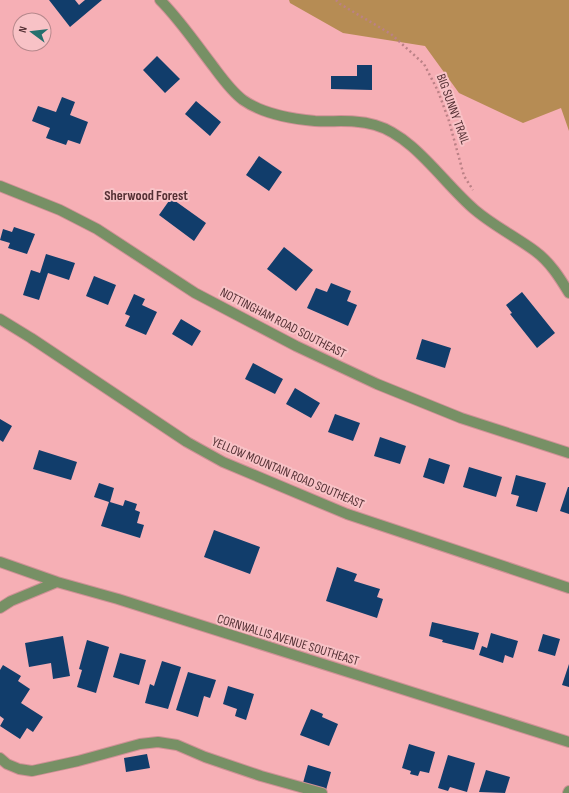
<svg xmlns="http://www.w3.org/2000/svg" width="569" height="793" font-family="'Sofia Sans Condensed',sans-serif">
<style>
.green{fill:#b68c54}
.building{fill:#113d6b}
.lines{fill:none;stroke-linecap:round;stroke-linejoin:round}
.minor-casing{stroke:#cf9196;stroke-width:12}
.path{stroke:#bb8186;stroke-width:2.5;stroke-dasharray:2 3;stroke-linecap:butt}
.minor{stroke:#779065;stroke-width:10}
.labels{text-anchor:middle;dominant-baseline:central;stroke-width:4;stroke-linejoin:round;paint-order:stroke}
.street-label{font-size:13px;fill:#543034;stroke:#f8c2c6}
.neighbourhood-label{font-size:14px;font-weight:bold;fill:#543034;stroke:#f8c2c6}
</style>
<rect width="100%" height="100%" fill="#f6afb5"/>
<path class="green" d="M289,0h280v131l-8,-23 -38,15 -64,-30 -34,-47 -82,-13 -53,-30z"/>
<path class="building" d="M49,0h26l4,5 6,-5h17l-32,27z
M157,56l23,23 -15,14 -22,-23z
M357,65h15v25l-41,-1v-13h26z
M62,97l13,5 -5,13 18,7 -8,22 -12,-4 -2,5 -20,-7 4,-10 -18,-7 6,-15 18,6z
M196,101l25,21 -11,14 -25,-22z
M259,156l23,16 -13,19 -23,-16z
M171,198l35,25 -12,18 -35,-26z
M14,227l21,7 -8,20 -19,-6 2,-5 -10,-3 3,-11 9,3z
M284,247l29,23 -17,21 -29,-22z
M46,254l29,9 -6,17 -21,-7 -9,27 -16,-5 8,-25 9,3z
M94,276l22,9 -8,20 -22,-9z
M331,283l20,8 -4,10 10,4 -9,21 -41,-18 9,-20 11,4z
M522,292l33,41 -18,15 -27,-34 2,-1 -6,-8z
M134,294l11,5 -3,6 15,7 -11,23 -21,-9 5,-10 -5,-2z
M181,319l20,12 -9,15 -20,-12z
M422,339l29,9 -6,20 -29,-9z
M253,363l30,16 -8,15 -30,-15z
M295,388l25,15 -9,15 -25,-14z
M335,414l25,9 -7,18 -25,-9z
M0,419l12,7 -9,16 -3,-2z
M380,437l26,9 -6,18 -26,-8z
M39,450l38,12 -6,18 -38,-11z
M429,458l21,7 -6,19 -21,-7z
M469,467l33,10 -6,20 -33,-10z
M516,475l30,8 -9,29 -21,-6 3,-10 -8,-2z
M99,483l15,5 -4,14 13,4 2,-6 12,4 -2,6 5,2 -3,11 7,2 -4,13 -39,-12 8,-24 -15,-5z
M568,487h1v27l-9,-3z
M214,530l46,17 -10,27 -46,-17z
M337,567l20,7 -3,7 26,8 -3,8 6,2 -6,19 -51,-17z
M432,622l47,11 -5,17 -32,-8 1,-2 -14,-4z
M491,633l27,8 -5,17 -8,-3 -2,8 -24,-8 3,-9 5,2z
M543,634l17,5 -5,17 -17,-5z
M63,636l7,40 -17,3 -2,-16 -22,4 -4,-24z
M87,640l22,7 -13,46 -19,-6 5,-17 -3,-1z
M120,653l26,7 -7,25 -26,-8z
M162,661l19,6 -13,42 -23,-6 5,-19 4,2z
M569,664v23l-7,-2z
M3,665l18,11 -3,5 12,8 -9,14 22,14 -10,15 -6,-4 -7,11 -20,-13 4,-7 -4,-3v-46z
M188,672l28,8 -6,18 -6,-2 -6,21 -22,-7z
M228,686l26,8 -8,26 -11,-4 2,-7 -14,-5z
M311,709l12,5 -1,3 16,7 -9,22 -29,-11z
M409,744l26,8 -6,21 -9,-2 -2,5 -8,-2 1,-3 -9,-3z
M147,754l3,14 -24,4 -2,-14z
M448,755l27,8 -8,29 -17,-5 -2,4 -10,-3z
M308,765l23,7 -5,18 -23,-7z
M486,770l24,7 -5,16 -26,-1z"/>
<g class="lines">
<defs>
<path id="minor" d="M160,0c20,20 36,44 53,66 9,12 18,25 30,34 20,14 49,19 72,21 21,1 40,-2 60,4 39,11 69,59 100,85 19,16 41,27 60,41 15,11 25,27 34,42
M0,186l60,24 37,19 98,64 101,53 81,38 84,34 108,35
M0,319l31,19 156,104 36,20 124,52 222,74
M0,562l57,20 61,17 451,143
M0,608l11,-7 46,-19
M0,758l7,6 12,5 13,2 46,-10 62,-17 18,-2 19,3 28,12 56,19 61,17
M568,793l1,-2"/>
</defs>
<use href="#minor" class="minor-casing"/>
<path class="path" d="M336,0l4,4 51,30 33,30 14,27 11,30 15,55 9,14"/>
<use href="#minor" class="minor"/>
</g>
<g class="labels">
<g class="street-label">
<text transform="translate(453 109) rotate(70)">BIG SUNNY TRAIL</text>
<text transform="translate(283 323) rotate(27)">NOTTINGHAM ROAD SOUTHEAST</text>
<text transform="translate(288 473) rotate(23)">YELLOW MOUNTAIN ROAD SOUTHEAST</text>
<text transform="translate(288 640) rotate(17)">CORNWALLIS AVENUE SOUTHEAST</text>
</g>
<g class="neighbourhood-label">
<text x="146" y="195">Sherwood Forest</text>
</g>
</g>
<g transform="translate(32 32) rotate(285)"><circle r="19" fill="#f8c2c6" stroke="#b6888c"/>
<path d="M0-3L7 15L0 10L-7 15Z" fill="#25706e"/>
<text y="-6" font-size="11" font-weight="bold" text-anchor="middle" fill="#543034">N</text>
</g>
</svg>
